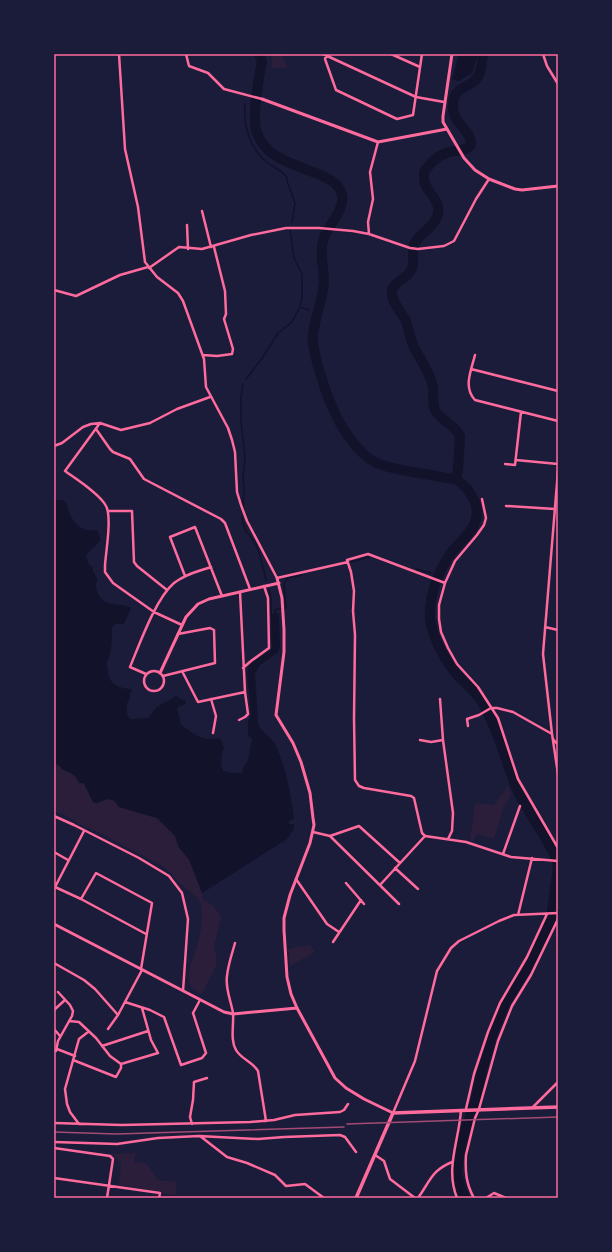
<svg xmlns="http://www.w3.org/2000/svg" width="612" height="1252" font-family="Roboto,sans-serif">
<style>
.green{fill:#2a1e3b}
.water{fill:#12122b}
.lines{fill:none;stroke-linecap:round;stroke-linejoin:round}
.stream{stroke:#12122b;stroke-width:1.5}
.river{stroke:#12122b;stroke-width:10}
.minor{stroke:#ff6b9d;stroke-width:2.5}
.tertiary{stroke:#ff6b9d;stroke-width:3}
.primary{stroke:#ff6b9d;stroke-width:3.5}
.rail{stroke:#a44b75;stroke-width:1.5}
.neatline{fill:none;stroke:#ff6b9d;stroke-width:1.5}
</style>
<rect width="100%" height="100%" fill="#1b1b3a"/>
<path class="green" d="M272,54h10l5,12 -1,2h-12l-2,-2z
M54,764l5,2 4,4 12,6 4,8 4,-1 10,19 4,1 10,-4 7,2 5,6 38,11 18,18 3,11 11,13 14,35 -1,4c10,4 14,10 19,18l-7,30 3,12 -1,7 -14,28c-5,-2 -10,-5 -12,-9 -3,-10 1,-22 4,-30 5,-11 10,-37 7,-49 -2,-11 -13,-14 -20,-22 -7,-6 -11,-14 -20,-19l-59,-31 -20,-9 -19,-11 -9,-3z
M508,786l3,9 -8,14 -9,30 -17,-5 -4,8 -3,-1 5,-38 19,2z
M310,945l5,7 -25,14 -2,-17z
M136,1153l-2,9 12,1 12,17 18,2v13l-12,-1 -1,-2 -44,-7 2,-21 -3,-5 -12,-5z"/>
<path class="water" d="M459,54h19l-6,19 -13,8 -7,-2z
M54,500h9l4,4c2,15 13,29 29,26l3,3 1,8 -14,14c1,5 2,9 7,13v3c1,3 4,5 4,9 0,2 -2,4 -1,6 0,6 4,13 10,16 7,4 18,1 25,6l-7,16h-9l-3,3c0,13 0,25 -6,37 3,4 1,8 3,13 3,9 14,12 22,12l1,2 -2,3v5l-3,4v11l3,5 18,-1 9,-11 16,-9 3,-3 2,3 8,3 -1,3 -8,4 4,17c9,6 15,12 26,14 5,0 9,-1 13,0l4,8c-3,7 -4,16 -1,24l8,2h11l2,-7 4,-6 4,-21 -4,-4v-13l3,-7 -4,-41 2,-8 6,-6 16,-10 1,-3 -1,-33 8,-1 1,34 -2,5 -19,14 -4,8 3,49c1,8 13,13 17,21 11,24 16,50 19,75l-5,2v3h5v5l-7,10 -85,54 -13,-34 -10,-12 -4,-11 -18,-18 -38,-11 -5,-7 -7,-1 -10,4 -4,-1 -9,-19h-4l-5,-7 -5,-4 -7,-2 -4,-5 -5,-1z"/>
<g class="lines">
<path class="stream" d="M251,103h5
M245,104c-2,21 5,46 23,59 6,5 16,8 19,15v3l8,22 -3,19
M300,307l9,3
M314,312l4,1
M246,379l17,-22 15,-24 14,-11 8,-15 2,-9v-24l-8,-16 -4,-28
M243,384l-2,13v23l4,38 -2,19 1,12 -1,16 1,5
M242,517c2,17 7,15 14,28 5,11 7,23 10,35
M351,562l18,-5
M416,569l15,4
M434,574l5,2
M269,590l2,9v15
M275,614v-4l11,-2 -2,-24 3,-6 15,-3"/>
<path class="river" d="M259,54l3,7c-3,16 -10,54 -6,69 12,44 82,35 86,66 3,14 -16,31 -19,45 -4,13 1,27 1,40 -1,18 -9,35 -11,54 -2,16 15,65 23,80 3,8 8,15 13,22 7,11 20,24 33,28 18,6 40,8 59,12 4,1 11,1 15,3 9,4 15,13 19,22 8,24 -11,34 -24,51 -13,18 -22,43 -21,65 2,20 16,44 28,58 8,8 18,16 24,26 16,27 23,58 35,87 3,8 8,15 12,22 9,16 20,31 27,47l2,9 -7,53 -23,46 -23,38 -12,28 -10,34 -7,33 -12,34 -5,22 -2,18 4,16 4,9
M456,480l2,-10 2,-34c-5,-12 -20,-15 -25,-26 -4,-9 0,-19 -3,-27 -4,-13 -12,-24 -18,-36 -4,-8 -5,-17 -8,-26 -4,-8 -16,-21 -14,-30 1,-9 14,-12 18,-19 6,-8 1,-18 4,-27 5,-12 21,-18 24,-31 3,-12 -9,-20 -13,-30 -2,-4 -1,-8 -1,-12 5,-8 14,-16 22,-19 8,-3 19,-1 25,-8 1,-15 -20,-22 -18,-41 2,-19 16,-15 24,-26 5,-6 5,-17 6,-24"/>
<path class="minor" d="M119,54l6,95 13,58 7,55 12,15 21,16 5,8 21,58 2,28 22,41 4,12 3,12 2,40 4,13 6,16 30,57 71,-16
M186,54l3,12 19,7 16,16 38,10
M323,54l93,43 28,5
M327,54l-2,5 11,31 61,29 16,-4 9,-61
M391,54l29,13
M543,54l4,12 11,18
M202,211l9,36
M187,225l1,24
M369,234l-1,-12 5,-23 -3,-27 8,-30
M149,268l30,-21 23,2 49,-14 35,-7h33l34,3 16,3 41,14 8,1 26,-3 10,-5 22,-42 13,-20
M54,290l22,6 44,-21 28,-8
M203,355l14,1 15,-2 1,-5 -9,-30 2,-5 -1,-23 -11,-44
M475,355c-4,16 -12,32 0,45l83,21
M471,369l87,22
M100,423l-35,48c11,8 35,23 41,35 6,11 0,45 -1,59v7l8,11 41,29 28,13
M96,429l14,20 3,3 17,7 14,20 77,40 4,4 25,66
M54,446l8,-3 21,-16 8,-3 9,-1 21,7 29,-7 27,-14 33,-12
M516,460l42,4
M505,464l10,1 6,-53
M558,471l-15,183 9,80 6,40
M482,499l4,19 -2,7 -7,10 -22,26 -10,22 -6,22v14l2,13 7,16 9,16 21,23 20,31 20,61 40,69
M506,506l49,3
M108,511h24l2,51 3,4 30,24
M185,576l-15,-39 25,-10 27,69
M445,583l-77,-29 -21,6 4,12 3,19 -1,20 2,24 -1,83 1,62 4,6 5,2 47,8 3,2 8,35 3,3 41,6 45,15 47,4
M545,627l13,3
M243,668l8,-7 18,-13 -1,-50 -4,-12
M144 681a10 10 0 1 1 20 0a10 10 0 1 1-20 0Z
M182,671l16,31 47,-10 -5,-100
M146,674l-16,-7c10,-24 26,-69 44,-84 11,-9 25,-12 37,-16
M163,676l52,-13 -1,-33 -4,-2 -32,6
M211,699l5,17 -3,17
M239,720l6,-3 3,-3 -3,-22
M468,726l-1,-7 12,-4 12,-7h6l16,4 39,22
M553,739l5,6
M420,740l11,2 12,-2 -3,-41
M443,740l10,73 -1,18 -4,8
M54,816l20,9 65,33 30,18 13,17 6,26 -5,72
M313,832l17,4 29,-10 41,37
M330,836l69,68
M54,852l14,8
M503,854l17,-48
M395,868l23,21
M296,879l31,45 12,8
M346,883l18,21
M380,885l45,-49
M55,887l26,12 15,-26 56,30 -11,66
M54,889l30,-58
M81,899l65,35
M518,915l14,-57
M333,942l28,-42
M235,943c-3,11 -7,22 -8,33 -2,12 4,25 6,37 1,12 -3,27 3,37 5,9 17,12 22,21l8,50
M54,963l30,17 11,9 23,26
M125,1002l25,8 14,7 17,48 21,-7 4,-5 -13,-40 7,-13
M54,1010l11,-10
M69,1021l10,1 17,16 14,18 11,8 37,-11 -7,-13 -9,-32
M54,1029l6,7
M108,1029l10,-14 24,-45
M102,1046l46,-15
M57,1049l18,7
M56,1051l2,-10 14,-25 1,-5 -3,-6 -12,-13
M73,1060l43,17 5,-9v-4
M533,1107l25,-25
M466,1109l8,-35 14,-42 12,-29 27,-46 20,-43
M393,1113l22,-52 22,-90 14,-23 8,-7 40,-20 15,-6 44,-2
M54,1123l68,2 128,-3 24,-2 21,-5 45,-3 4,-2 4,-6
M79,1124l-9,-12 -3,-8 -2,-15 14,-50 9,-7
M192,1124l-2,-7 3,-17 1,-18 13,-4
M200,1136l27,21 20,6 28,12 11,11 19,-2 19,14
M54,1142l63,2 41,-6 41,-2 59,3 26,-2 56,-2 5,2 11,15
M54,1148l56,8 3,3 -6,39
M375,1155l9,6 6,18 25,19
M54,1178l106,15 -1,5
M418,1198c13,-18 13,-27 34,-36
M457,1198c-12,-30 2,-57 4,-88
M474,1198c-8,-14 -9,-27 -8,-43l9,-37 4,-9 19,-68 14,-35 19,-31 27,-56
M486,1198l8,-5 12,5"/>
<path class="tertiary" d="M452,54l-9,62v6l21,36 11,12 14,9 26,10 7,1 36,-4
M262,99l116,43 69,-13
M277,578l5,20 2,32v22l-8,63 17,28 8,19 9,31 3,25 1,7 -4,18 -20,52 -6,23v12l3,47 4,17 6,14 38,70 11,10 18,11 29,14
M160,673l26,-56 12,-13 11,-5 70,-16
M54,924l170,88 9,2 64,-6"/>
<path class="primary" d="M356,1198l37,-85 165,-6"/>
<path class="rail" d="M347,1124l211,-7
M54,1132l62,2 228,-7"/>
</g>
<rect width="612" height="1252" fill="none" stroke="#1b1b3a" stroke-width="110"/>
<rect x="55" y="55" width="502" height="1142" class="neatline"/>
</svg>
